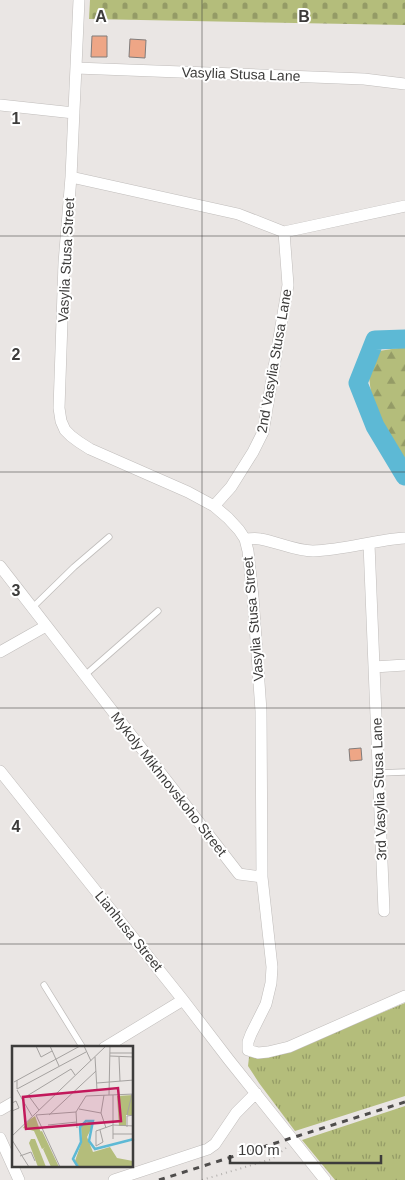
<svg xmlns="http://www.w3.org/2000/svg" width="405" height="1180" font-family="Arial,sans-serif">
<style>
.grass{fill:url(#grass-tufts)}
.forest{fill:url(#forest-firs)}
.cemetery{fill:url(#cemetery-stones)}
.lines{fill:none;stroke-linecap:round;stroke-linejoin:round}
.river{stroke:#5db9d5;stroke-width:19}
.building{fill:#eea686;stroke:#807c7b}
.service-casing{stroke:#c0bdbb;stroke-width:7}
.minor-casing{stroke:#c0bdbb;stroke-width:12}
.path{stroke:#b4b1af;stroke-width:2;stroke-dasharray:1 4;stroke-linecap:butt}
.service{stroke:#fff;stroke-width:5.5}
.minor{stroke:#fff;stroke-width:11}
.rail{stroke:#4f4d4c;stroke-width:3;stroke-dasharray:6 6;stroke-linecap:butt}
.grid{fill:none;stroke:#3d3c3b;stroke-width:1;stroke-opacity:0.55}
.labels{text-anchor:middle;dominant-baseline:central;stroke-width:4;stroke-linejoin:round;paint-order:stroke}
.street-label{font-size:14px;fill:#3d3c3b;stroke:#fff}
.inset-river{fill:none;stroke:#5db9d5;stroke-width:2.5}
.inset-road{fill:none;stroke:#a5a2a0;stroke-width:1}
.view{fill:#c2185b;fill-opacity:0.15;stroke:#c2185b;stroke-width:2.5}
.inset-edge{fill:none;stroke:#3d3c3b;stroke-width:2.5}
.grid-label{font-size:16px;text-anchor:middle;font-weight:bold;fill:#3d3c3b;stroke:#fff;stroke-width:4;stroke-linejoin:round;paint-order:stroke}
</style>
<defs>
<pattern id="grass-tufts" width="24" height="20" patternUnits="userSpaceOnUse" patternTransform="scale(1.25)"><rect width="24" height="20" fill="#b4bd7b"/><path d="M3 7l-1-3M5 7V3M7 7l1-3M15 17l-1-3M17 17v-4M19 17l1-3" fill="none" stroke="#949b66"/></pattern>
<pattern id="forest-firs" width="22" height="20" patternUnits="userSpaceOnUse" patternTransform="scale(1.25)"><rect width="22" height="20" fill="#b4bd7b"/><path d="M5 1l3.5 6h-7zM16 11l3.5 6h-7z" fill="#949b66"/></pattern>
<pattern id="cemetery-stones" width="16" height="16" patternUnits="userSpaceOnUse" patternTransform="scale(1.25)"><rect width="16" height="16" fill="#b4bd7b"/><path d="M2 7V4a2 2 0 0 1 4 0v3zM10 15v-3a2 2 0 0 1 4 0v3z" fill="#949b66"/></pattern>
</defs>
<rect width="100%" height="100%" fill="#eae6e4"/>
<path class="grass" d="M405,1003v93l-110,35 -36,-48 -11,-17 1,-9 19,-1 19,-4z
M405,1106v74h-70l-33,-40z"/>
<path class="forest" d="M405,347v123l-29,-37 -10,-80z"/>
<path class="cemetery" d="M90,0h315v25l-316,-6z"/>
<g class="lines">
<path class="river" d="M405,339l-30,1 -17,43 17,43 30,50"/>
</g>
<path class="building" d="M92,36h15v21h-16z
M130,39l16,1 -1,18 -16,-1z
M361,748l1,12 -12,1 -1,-12z"/>
<g class="lines">
<defs>
<path id="service" d="M32,608l42,-41 35,-30
M84,676l74,-65
M379,773l26,-1
M44,985l39,63"/>
<path id="minor" d="M79,0l-8,177 -7,86 -5,145 2,13 4,9 6,6 8,6 11,7 98,43 26,14 14,12 11,12 6,9 3,12 5,46 8,114 1,166 10,90 -1,16 -5,21 -15,30 -3,8v8l10,3 10,-1 21,-5 116,-51
M76,68l288,11 41,5
M0,105l74,8
M71,177l167,37 46,18 121,-26
M214,506l17,-19 22,-35 10,-20 25,-147 -4,-53
M245,539c5,0 10,-1 15,0 18,3 35,12 53,12 31,-1 61,-11 92,-13
M369,544l15,367
M0,566l239,308 23,3
M0,652l46,-26
M374,667l31,-2
M0,771l183,229 46,60 96,120
M104,1048l79,-48
M0,1110l14,-8
M0,1138l19,42
M114,1180l94,-31 7,-5 21,-31 20,-20"/>
</defs>
<use href="#service" class="service-casing"/>
<use href="#minor" class="minor-casing"/>
<path class="path" d="M202,1180l70,-21 14,-11"/>
<use href="#service" class="service"/>
<use href="#minor" class="minor"/>
<path class="rail" d="M159,1180l246,-78"/>
</g>
<path class="grid" d="M202,0v1180M0,236h405M0,472h405M0,708h405M0,944h405"/>
<g class="labels">
<g class="street-label">
<text transform="translate(241 74) rotate(2)">Vasylia Stusa Lane</text>
<text transform="translate(66 260) rotate(-87)">Vasylia Stusa Street</text>
<text transform="translate(274 361) rotate(-80)">2nd Vasylia Stusa Lane</text>
<text transform="translate(253 619) rotate(-95)">Vasylia Stusa Street</text>
<text transform="translate(169 784) rotate(52)">Mykoly Mikhnovskoho Street</text>
<text transform="translate(379 789) rotate(-92)">3rd Vasylia Stusa Lane</text>
<text transform="translate(129 931) rotate(51)">Lianhusa Street</text>
</g>
</g>
<g transform="translate(12 1046)">
<rect width="121" height="121" fill="#eae6e4"/>
<path d="M23,70l11,31 -4,2 -8,-18 -11,-3 6,-8 5,10 -5,-10z" fill="#b4bd7b"/>
<path d="M80,74l1,5 -6,12 6,15 17,-5 7,11 16,3v6h-54l-4,-6 7,-20 -1,-15zM30,85l17,36h-8l-8,-18 2,-2 -6,-15zM19,93h4l11,28h-8l-9,-24z" fill="#b4bd7b"/>
<path d="M121,49v20h-7v11h-7l-2,-30z" fill="#b4bd7b"/>
<path class="inset-river" d="M66,121l-5,-8 8,-17 -1,-15 6,-6h7l-4,20 6,8 39,-10"/>
<path class="inset-road" d="M24,0l5,11 11,-6M38,0l9,20M72,0l7,15M98,7h24M98,10l24,1M83,11l2,33M107,11l1,24M5,34v9l69,-37M2,36l66,-36M85,37l37,-3M5,44l5,9 49,-30 4,6M16,49l11,15M92,49l-3,18 5,15M97,49l1,-49M10,53l10,17M0,57l4,-2 3,7 -7,3M67,63l22,4M64,66l1,16M37,69l47,-44M115,69l5,-21M36,79l29,-3M115,81v-11l7,-1M88,84l3,12 -7,4v-15l17,-6 21,1M101,88h21M0,90l94,-90M101,93v-44M0,94l17,27M8,110l11,-4 4,9M48,121l-24,-52 40,-3 10,-16 48,-2"/>
<path class="view" d="M106,42l3,33 -95,8 -3,-32z"/>
<rect width="121" height="121" class="inset-edge"/>
</g>
<g class="grid-label">
<text x="101" y="22">A</text>
<text x="304" y="22">B</text>
<text x="16" y="124">1</text>
<text x="16" y="360">2</text>
<text x="16" y="596">3</text>
<text x="16" y="832">4</text>
</g>
<path d="M230 1155v8h151v-8" fill="none" stroke="#3d3c3b" stroke-width="2.5"/>
<text x="238" y="1155" font-size="15" fill="#3d3c3b" stroke="#ffffff" stroke-width="4" paint-order="stroke">100 m</text>
</svg>
